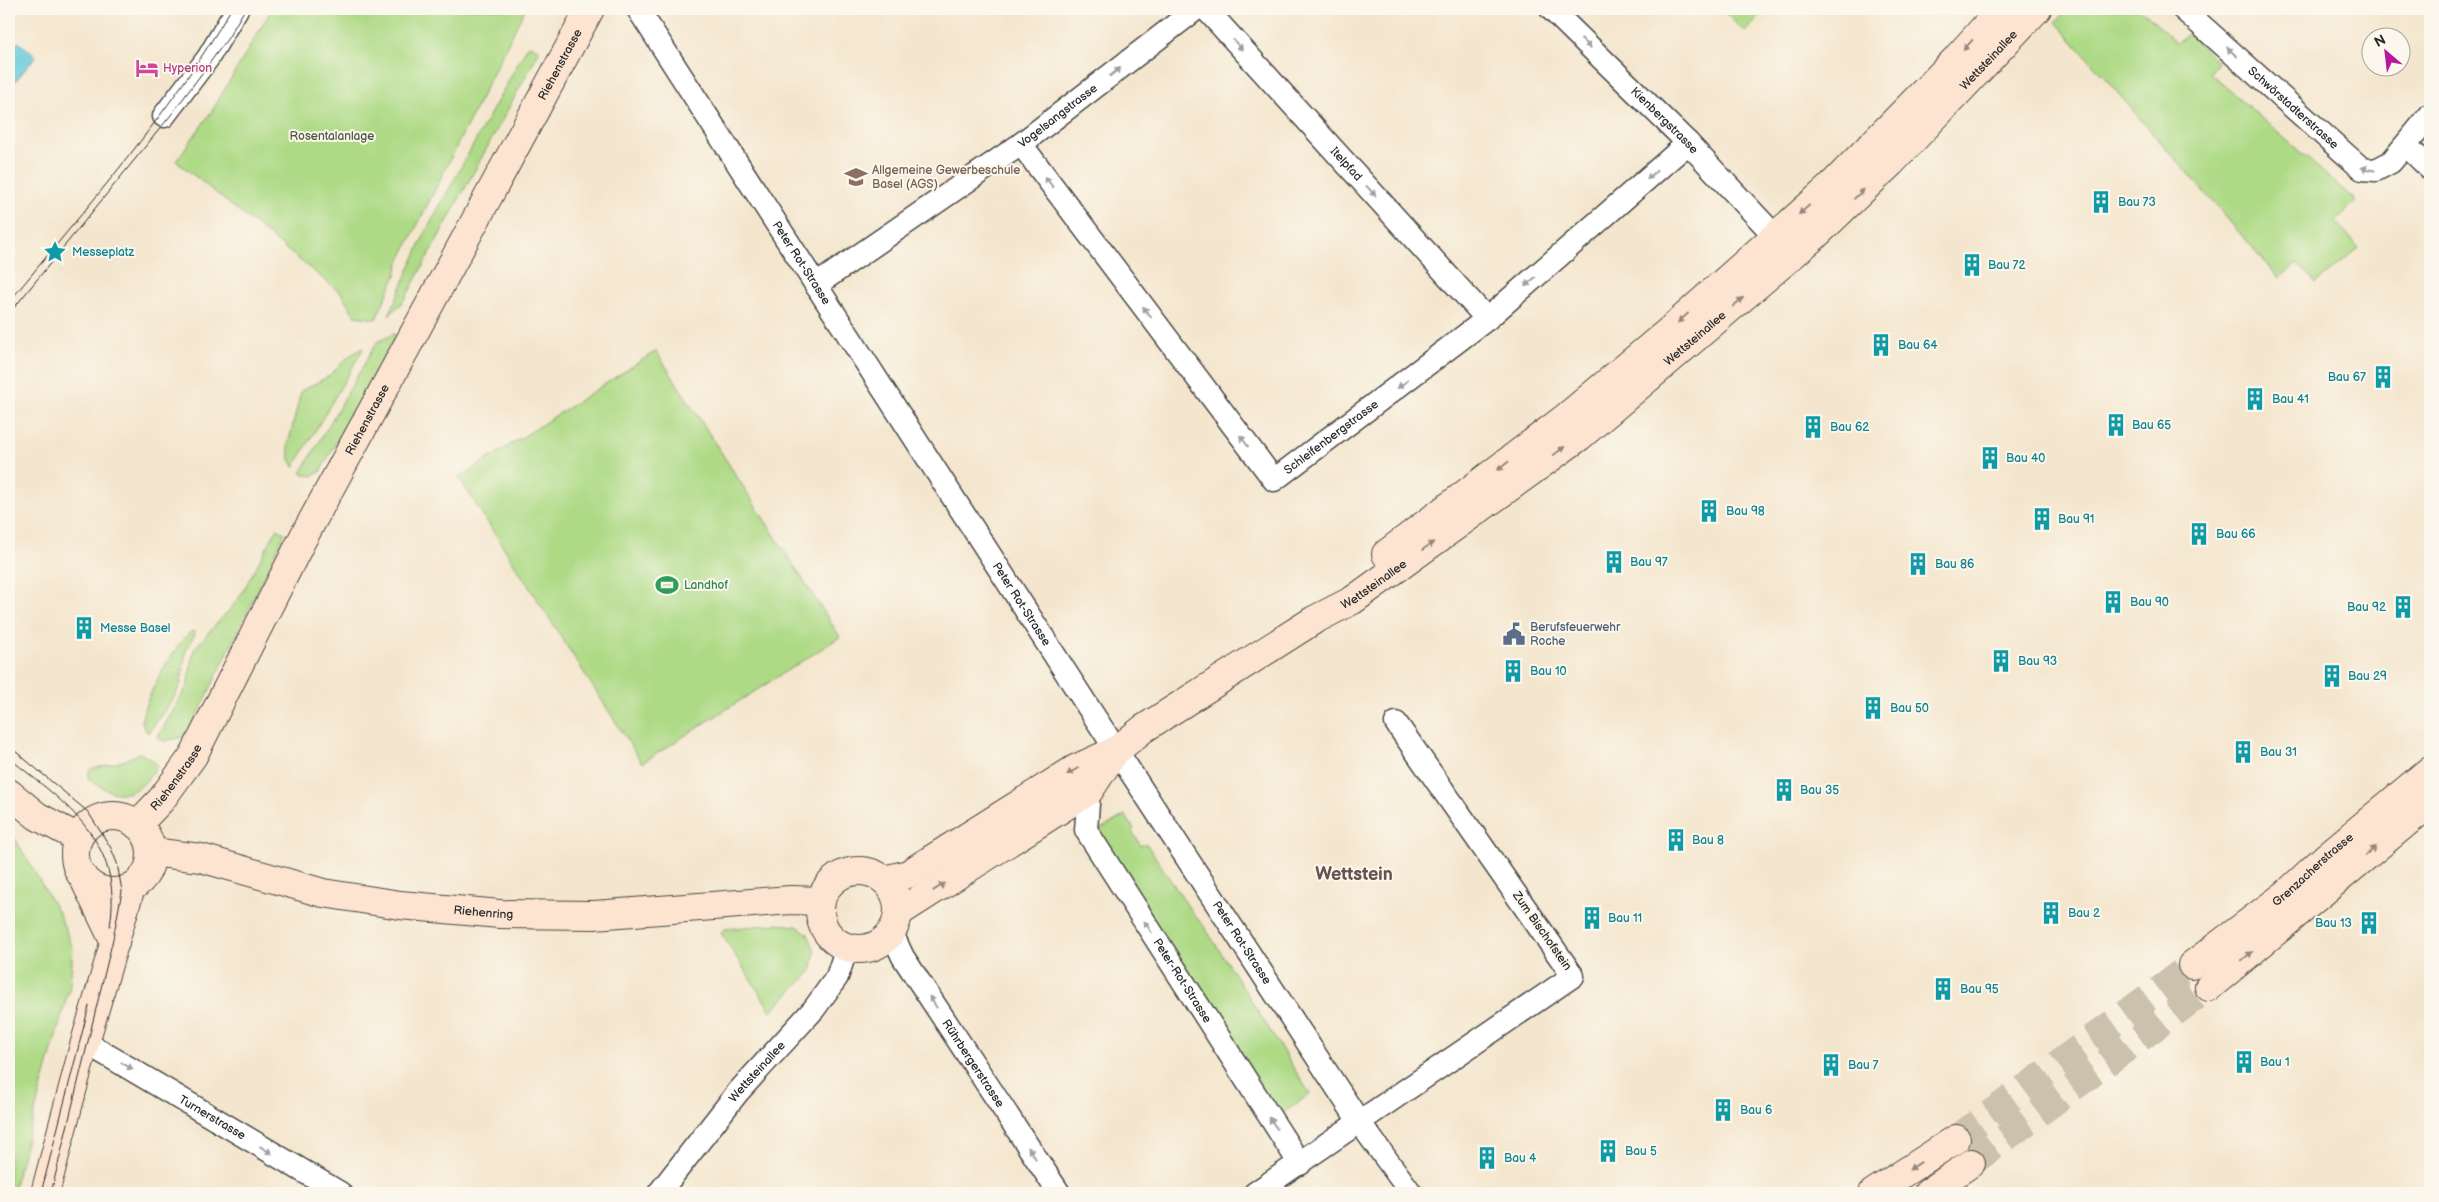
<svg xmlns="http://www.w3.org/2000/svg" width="2439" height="1202" font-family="'Balsamiq Sans',sans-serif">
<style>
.green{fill:#aeda86;stroke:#6c8258}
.water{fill:#5fc9da;stroke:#457a82}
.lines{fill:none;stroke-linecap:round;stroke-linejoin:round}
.secondary-tunnel{stroke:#ccc1ad;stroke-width:28;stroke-dasharray:28 14;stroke-linecap:butt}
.minor-casing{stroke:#494743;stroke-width:25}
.secondary-casing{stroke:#494743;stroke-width:30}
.minor{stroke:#fff;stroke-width:22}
.secondary{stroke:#fde4d1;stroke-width:28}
.tram{stroke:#2b2b2b;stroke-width:1}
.oneway{fill:#a0a0a0}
.oneway2{fill:#94887e}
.labels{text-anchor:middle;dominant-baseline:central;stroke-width:4;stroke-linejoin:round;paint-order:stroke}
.street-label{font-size:12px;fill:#2b2b2b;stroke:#fbf7ec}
.hotel-label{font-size:12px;fill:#b23c85;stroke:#fbf7ec;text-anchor:start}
.park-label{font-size:12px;fill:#4c5742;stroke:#fbf7ec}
.education-label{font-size:12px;fill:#785e54;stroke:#fbf7ec;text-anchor:start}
.culture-label{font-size:12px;fill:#0d838f;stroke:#fbf7ec;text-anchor:start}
.leisure-label{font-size:12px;fill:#27864d;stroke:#fbf7ec;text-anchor:start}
.service-label{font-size:12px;fill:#4e5e75;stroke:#fbf7ec;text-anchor:start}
.district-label{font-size:18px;font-weight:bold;fill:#68514e;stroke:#fbf7ec}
</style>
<rect width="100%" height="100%" fill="#fbf7ec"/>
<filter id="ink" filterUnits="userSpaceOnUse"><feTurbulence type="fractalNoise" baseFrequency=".02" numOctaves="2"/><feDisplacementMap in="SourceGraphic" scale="10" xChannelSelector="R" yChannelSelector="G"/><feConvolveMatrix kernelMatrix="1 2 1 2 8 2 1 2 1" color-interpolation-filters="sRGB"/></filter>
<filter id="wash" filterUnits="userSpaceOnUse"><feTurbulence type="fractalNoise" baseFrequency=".0096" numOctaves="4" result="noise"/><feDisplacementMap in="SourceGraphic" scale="20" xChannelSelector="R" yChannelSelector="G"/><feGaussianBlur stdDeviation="1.12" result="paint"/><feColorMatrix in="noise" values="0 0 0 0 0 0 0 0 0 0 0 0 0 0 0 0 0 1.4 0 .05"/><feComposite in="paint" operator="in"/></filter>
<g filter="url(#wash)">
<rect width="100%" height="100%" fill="#f4e6ce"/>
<path class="green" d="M272,9h253l-126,253 -3,13 -20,44 -21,-3 -13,-22 -166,-133 36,-50z
M1721,9h47l-23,23z
M2068,9h6l5,4 5,-4h56l37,34 11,-9 30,28 -8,11 146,128 -20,20 23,27 -43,35 -19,-20 -18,15 -223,-256z
M530,45l10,5 -134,247 -5,7 -12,11 37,-84 101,-184z
M394,334l2,1 -76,137 -8,4 -11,-3 76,-131z
M362,348l1,1 -69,118 -4,-8 -2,-14 13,-54 28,-15 19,-19z
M656,351l184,286 -198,126 -183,-285z
M277,529l8,4 -92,192 -10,12 -19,4 -7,-3 30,-51 7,-38 44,-49z
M193,631l2,3 -9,16 -5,33 -6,13 -27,37c-4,-4 -6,-8 -6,-14 1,-17 36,-82 51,-88z
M140,753l14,8 3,5c-20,33 -40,35 -69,12l1,-7 3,-2 31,-8z
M1125,815l9,14 -2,2 9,15 5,-3 47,71 11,12 106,168 -34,24 -182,-285z
M14,837l45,77 14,34 -3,38 -58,207h-3v-349z
M777,924l20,2 11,8 7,17 -4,21 -40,39 -50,-78 3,-4z"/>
<path class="water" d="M18,42l18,14 -27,33v-36z"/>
</g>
<g filter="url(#ink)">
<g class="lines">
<path class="secondary-tunnel" d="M1956,1139l236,-174
M1971,1163l238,-176"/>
<defs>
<g id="minor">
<path id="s1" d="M638,9l454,704 268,410 51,70"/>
<path id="s2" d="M1206,9l281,310"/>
<path id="s3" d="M1551,9l137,134 87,93"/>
<path id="s4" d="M2183,9l179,160 14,1 15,-8 39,-47"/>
<path d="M164,116l44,-58 29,-49"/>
<path id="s5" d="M1021,144l253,336 213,-161 201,-176"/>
<path d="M2406,145l24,24"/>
<path id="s6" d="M816,285l205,-141 175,-135"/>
<path id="s7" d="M1089,791l-3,39 214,334"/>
<path id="s8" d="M891,931l12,26 156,236"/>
<path id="s9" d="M85,1042l255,151"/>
<path id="s10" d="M659,1193l79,-101 76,-83 23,-32 10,-30"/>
<path d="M1255,1193l318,-217 -177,-253"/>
</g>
<g id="secondary">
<path d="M1386,554l179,-136 105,-88 158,-141 127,-129 46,-51"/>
<path d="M9,793l28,23 41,22"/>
<circle cx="113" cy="854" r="38"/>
<path id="s11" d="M137,825l24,-25 32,-44 110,-218 287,-529"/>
<path id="s12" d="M151,852l50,6 122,35 77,12 100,9 94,1 197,-15 30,1"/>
<circle cx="859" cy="910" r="39"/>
<path d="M83,877l32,66"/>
<path id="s13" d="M884,880l24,-6 167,-105 42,-19 26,-21 171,-109 39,-20 226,-163 237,-202 75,-72 146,-154"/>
<path d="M898,913l191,-122 27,-41"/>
<path id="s14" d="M2192,965l93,-70 42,-39 103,-86"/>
<path d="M2209,987l221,-184"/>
<path d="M45,1193l40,-151 46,-155"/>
<path d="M1873,1193l83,-54"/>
<path d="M1928,1193l43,-30"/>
</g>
</defs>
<use href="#minor" class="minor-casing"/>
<use href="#secondary" class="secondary-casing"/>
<use href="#minor" class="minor"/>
<use href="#secondary" class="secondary"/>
<path class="tram" d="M9,302c77,-94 161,-188 222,-293
M9,314l162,-199 57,-77 17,-29
M9,746l79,66 23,36 6,15 5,28 -9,48 -62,254
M9,758c58,47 115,83 101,168
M41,1193l48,-187"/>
</g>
<defs><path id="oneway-solid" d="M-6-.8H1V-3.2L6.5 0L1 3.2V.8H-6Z" transform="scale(1.25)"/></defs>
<g class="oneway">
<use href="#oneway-solid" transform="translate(1586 43) rotate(44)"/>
<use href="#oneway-solid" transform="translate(1238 45) rotate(48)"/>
<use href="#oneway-solid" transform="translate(2232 52) rotate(-138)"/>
<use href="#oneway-solid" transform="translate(1115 72) rotate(-38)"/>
<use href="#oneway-solid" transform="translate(2368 169) rotate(-167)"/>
<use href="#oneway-solid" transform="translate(1652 175) rotate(139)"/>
<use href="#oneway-solid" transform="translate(1049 182) rotate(-127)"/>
<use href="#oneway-solid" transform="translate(1371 191) rotate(48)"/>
<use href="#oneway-solid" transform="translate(1530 282) rotate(139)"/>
<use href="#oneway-solid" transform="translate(1147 312) rotate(-127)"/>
<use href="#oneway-solid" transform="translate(1403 384) rotate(143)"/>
<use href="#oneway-solid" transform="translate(1244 441) rotate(-127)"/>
<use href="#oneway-solid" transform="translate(1148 927) rotate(-123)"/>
<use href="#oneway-solid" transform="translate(933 1002) rotate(-123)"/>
<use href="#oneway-solid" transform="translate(127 1066) rotate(31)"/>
<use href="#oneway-solid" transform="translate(1273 1123) rotate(-123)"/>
<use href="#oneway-solid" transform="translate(266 1150) rotate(31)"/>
<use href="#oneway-solid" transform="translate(1032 1153) rotate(-123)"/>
</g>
<g class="oneway2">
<use href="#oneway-solid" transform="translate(1968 45) rotate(131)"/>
<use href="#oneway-solid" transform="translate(1859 194) rotate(-44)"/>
<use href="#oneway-solid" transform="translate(1804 210) rotate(139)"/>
<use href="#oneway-solid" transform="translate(1738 302) rotate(-40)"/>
<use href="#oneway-solid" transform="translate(1683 318) rotate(138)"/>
<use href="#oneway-solid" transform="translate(1559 451) rotate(-37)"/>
<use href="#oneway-solid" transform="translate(1503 466) rotate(142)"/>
<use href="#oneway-solid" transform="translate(1428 546) rotate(-35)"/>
<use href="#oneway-solid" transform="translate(1073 771) rotate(150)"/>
<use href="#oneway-solid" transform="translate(2371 851) rotate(-40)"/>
<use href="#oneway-solid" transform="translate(939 887) rotate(-33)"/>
<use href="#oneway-solid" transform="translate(2247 956) rotate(-39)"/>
<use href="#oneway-solid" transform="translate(1915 1166) rotate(147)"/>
</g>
</g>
<defs>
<symbol id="hotel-bare" viewBox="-9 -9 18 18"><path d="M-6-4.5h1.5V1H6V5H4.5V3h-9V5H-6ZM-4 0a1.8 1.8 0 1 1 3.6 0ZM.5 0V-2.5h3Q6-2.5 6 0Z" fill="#d1479c" stroke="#fbf7ec" stroke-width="2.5" paint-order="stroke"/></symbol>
<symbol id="school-bare" viewBox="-9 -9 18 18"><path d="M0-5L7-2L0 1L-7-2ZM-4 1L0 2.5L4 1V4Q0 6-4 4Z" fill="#8d6e63" stroke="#fbf7ec" stroke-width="2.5" paint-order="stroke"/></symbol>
<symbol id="building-bare" viewBox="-9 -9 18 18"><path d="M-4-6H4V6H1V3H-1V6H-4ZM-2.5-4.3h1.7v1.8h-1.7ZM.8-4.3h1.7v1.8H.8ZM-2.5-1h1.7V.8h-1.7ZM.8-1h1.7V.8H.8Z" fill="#0f9aa8" stroke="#fbf7ec" stroke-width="2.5" paint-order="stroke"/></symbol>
<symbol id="sight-bare" viewBox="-9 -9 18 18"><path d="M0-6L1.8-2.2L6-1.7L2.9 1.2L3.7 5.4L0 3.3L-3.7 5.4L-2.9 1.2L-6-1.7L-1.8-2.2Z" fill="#0f9aa8" stroke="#fbf7ec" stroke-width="2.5" paint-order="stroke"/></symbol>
<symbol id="stadium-bare" viewBox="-9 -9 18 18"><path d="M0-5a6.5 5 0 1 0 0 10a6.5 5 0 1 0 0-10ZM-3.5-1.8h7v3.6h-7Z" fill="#2e9e5b" stroke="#fbf7ec" stroke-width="2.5" paint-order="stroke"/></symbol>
<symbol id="civic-bare" viewBox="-9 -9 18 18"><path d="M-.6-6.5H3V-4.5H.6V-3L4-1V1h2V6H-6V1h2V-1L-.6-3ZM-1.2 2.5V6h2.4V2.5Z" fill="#5c6f8a" stroke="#fbf7ec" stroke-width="2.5" paint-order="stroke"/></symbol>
</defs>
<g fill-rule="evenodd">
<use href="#hotel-bare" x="131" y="52" width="32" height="32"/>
<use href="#school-bare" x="840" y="161" width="32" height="32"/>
<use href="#building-bare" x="2085" y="186" width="32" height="32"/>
<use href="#sight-bare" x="39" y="236" width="32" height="32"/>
<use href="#building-bare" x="1956" y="249" width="32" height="32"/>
<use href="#building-bare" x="1865" y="329" width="32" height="32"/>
<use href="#building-bare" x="2367" y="361" width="32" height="32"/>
<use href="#building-bare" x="2239" y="383" width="32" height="32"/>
<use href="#building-bare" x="2100" y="409" width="32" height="32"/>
<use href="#building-bare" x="1797" y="411" width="32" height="32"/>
<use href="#building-bare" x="1974" y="442" width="32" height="32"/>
<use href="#building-bare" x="1693" y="495" width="32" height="32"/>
<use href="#building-bare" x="2026" y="503" width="32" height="32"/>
<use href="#building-bare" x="2183" y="518" width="32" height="32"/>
<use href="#building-bare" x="1598" y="546" width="32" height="32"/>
<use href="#building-bare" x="1902" y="548" width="32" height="32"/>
<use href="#stadium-bare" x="651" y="569" width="32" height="32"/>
<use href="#building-bare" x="2097" y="586" width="32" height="32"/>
<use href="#building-bare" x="2387" y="591" width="32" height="32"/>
<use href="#building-bare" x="68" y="612" width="32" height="32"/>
<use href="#civic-bare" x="1498" y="618" width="32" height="32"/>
<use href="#building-bare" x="1985" y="645" width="32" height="32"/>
<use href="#building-bare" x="1497" y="655" width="32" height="32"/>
<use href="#building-bare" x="2316" y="660" width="32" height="32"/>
<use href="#building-bare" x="1857" y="692" width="32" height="32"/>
<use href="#building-bare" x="2227" y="736" width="32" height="32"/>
<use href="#building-bare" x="1768" y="774" width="32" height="32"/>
<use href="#building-bare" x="1660" y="824" width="32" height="32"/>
<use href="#building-bare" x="2035" y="897" width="32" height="32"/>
<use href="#building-bare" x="1576" y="902" width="32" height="32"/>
<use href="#building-bare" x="2353" y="907" width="32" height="32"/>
<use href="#building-bare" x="1927" y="973" width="32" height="32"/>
<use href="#building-bare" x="2228" y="1046" width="32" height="32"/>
<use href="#building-bare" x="1815" y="1049" width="32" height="32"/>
<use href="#building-bare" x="1707" y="1094" width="32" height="32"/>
<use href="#building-bare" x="1592" y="1135" width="32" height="32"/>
<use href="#building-bare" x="1471" y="1142" width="32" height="32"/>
</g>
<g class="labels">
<g class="street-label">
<text stroke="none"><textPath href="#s13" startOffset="1384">Wettsteinallee</textPath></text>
<text stroke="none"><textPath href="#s11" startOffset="872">Riehenstrasse</textPath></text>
<text stroke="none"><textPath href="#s4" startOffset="148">Schwörstadterstrasse</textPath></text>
<text stroke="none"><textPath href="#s6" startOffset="295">Vogelsangstrasse</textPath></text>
<text stroke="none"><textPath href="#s3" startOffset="159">Kienbergstrasse</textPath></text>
<text stroke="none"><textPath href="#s2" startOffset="209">Itelpfad</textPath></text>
<text stroke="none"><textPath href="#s1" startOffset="302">Peter Rot-Strasse</textPath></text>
<text stroke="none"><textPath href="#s13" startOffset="979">Wettsteinallee</textPath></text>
<text stroke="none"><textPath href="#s11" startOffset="468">Riehenstrasse</textPath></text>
<text stroke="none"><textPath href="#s5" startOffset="492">Schleifenbergstrasse</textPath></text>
<text stroke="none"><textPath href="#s13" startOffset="574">Wettsteinallee</textPath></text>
<text stroke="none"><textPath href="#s1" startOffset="708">Peter Rot-Strasse</textPath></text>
<text stroke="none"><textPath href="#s11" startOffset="62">Riehenstrasse</textPath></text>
<text stroke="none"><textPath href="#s14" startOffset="154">Grenzacherstrasse</textPath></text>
<text stroke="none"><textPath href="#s12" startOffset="339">Riehenring</textPath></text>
<text transform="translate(1542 931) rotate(55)">Zum Bischofstein</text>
<text stroke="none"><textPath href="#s1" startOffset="1112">Peter Rot-Strasse</textPath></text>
<text stroke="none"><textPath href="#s7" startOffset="218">Peter-Rot-Strasse</textPath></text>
<text stroke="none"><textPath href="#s8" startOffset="156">Rührbergerstrasse</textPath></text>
<text stroke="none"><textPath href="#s10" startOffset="156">Wettsteinallee</textPath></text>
<text stroke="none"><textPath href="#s9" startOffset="148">Turnerstrasse</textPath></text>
</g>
<g class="hotel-label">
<text x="163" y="68">Hyperion</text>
</g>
<g class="park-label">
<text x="332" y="136">Rosentalanlage</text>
</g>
<g class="education-label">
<text x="872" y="170">Allgemeine Gewerbeschule<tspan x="872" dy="14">Basel (AGS)</tspan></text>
</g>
<g class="culture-label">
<text x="2118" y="202">Bau 73</text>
<text x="72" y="252">Messeplatz</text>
<text x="1988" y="265">Bau 72</text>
<text x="1898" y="345">Bau 64</text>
<text x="2366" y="377" text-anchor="end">Bau 67</text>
<text x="2272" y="399">Bau 41</text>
<text x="2132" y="425">Bau 65</text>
<text x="1830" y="427">Bau 62</text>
<text x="2006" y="458">Bau 40</text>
<text x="1726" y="511">Bau 98</text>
<text x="2058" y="519">Bau 91</text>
<text x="2216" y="534">Bau 66</text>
<text x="1630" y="562">Bau 97</text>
<text x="1935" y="564">Bau 86</text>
<text x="2130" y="602">Bau 90</text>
<text x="2386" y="607" text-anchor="end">Bau 92</text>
<text x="100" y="628">Messe Basel</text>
<text x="2018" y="661">Bau 93</text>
<text x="1530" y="671">Bau 10</text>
<text x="2348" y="676">Bau 29</text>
<text x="1890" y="708">Bau 50</text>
<text x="2260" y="752">Bau 31</text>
<text x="1800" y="790">Bau 35</text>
<text x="1692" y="840">Bau 8</text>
<text x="2068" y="913">Bau 2</text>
<text x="1608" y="918">Bau 11</text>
<text x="2352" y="923" text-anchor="end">Bau 13</text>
<text x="1960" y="989">Bau 95</text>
<text x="2260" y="1062">Bau 1</text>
<text x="1848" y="1065">Bau 7</text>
<text x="1740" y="1110">Bau 6</text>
<text x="1625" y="1151">Bau 5</text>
<text x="1504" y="1158">Bau 4</text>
</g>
<g class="leisure-label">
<text x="684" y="585">Landhof</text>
</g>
<g class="service-label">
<text x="1530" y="627">Berufsfeuerwehr<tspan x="1530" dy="14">Roche</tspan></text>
</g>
<g class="district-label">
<text x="1354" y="874">Wettstein</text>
</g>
</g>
<rect width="2439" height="1202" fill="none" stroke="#fbf7ec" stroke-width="30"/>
<g transform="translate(2386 52) rotate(332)"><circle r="24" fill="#fbf7ec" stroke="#a8a59f"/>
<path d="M0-4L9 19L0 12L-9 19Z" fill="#b5179e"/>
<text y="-8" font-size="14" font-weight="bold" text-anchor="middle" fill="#2b2b2b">N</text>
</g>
</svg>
